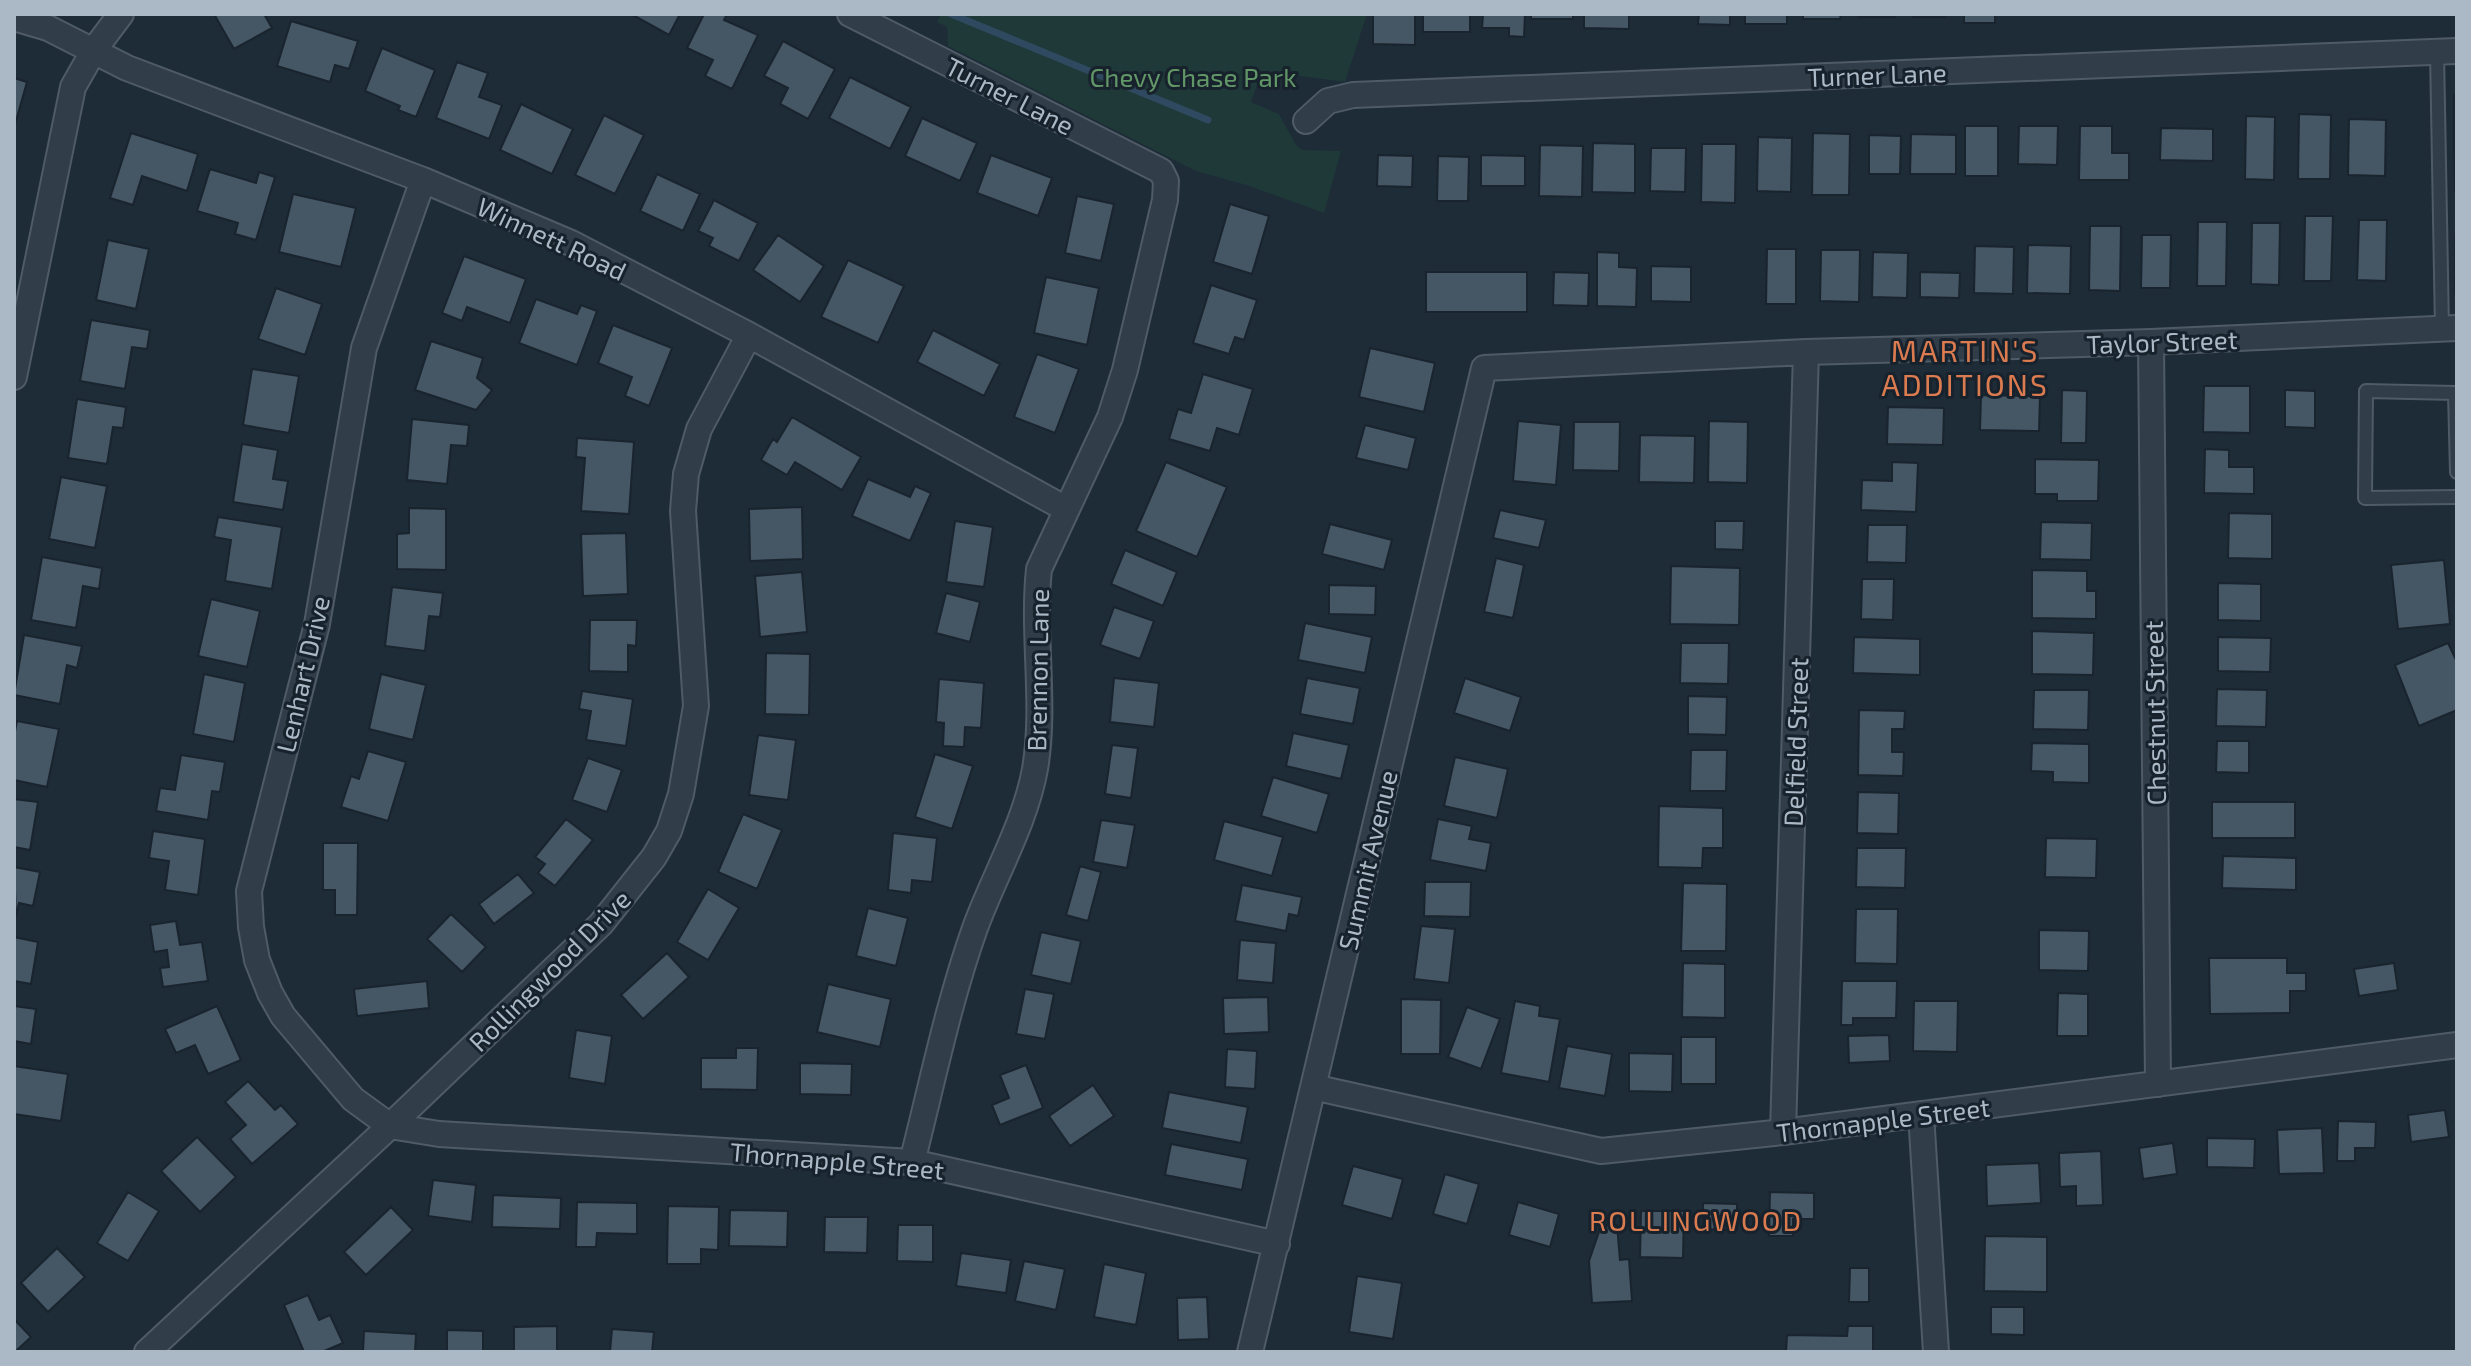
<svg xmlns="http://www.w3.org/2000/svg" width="2471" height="1366" font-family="'Exo 2',sans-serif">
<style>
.green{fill:#1f3838}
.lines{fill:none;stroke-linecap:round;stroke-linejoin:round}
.stream{stroke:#2f4a60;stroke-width:7}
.building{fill:#455664;stroke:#19242e;stroke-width:2}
.service-casing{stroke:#4f5b66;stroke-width:16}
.minor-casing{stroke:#4f5b66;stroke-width:28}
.service{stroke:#313d48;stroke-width:12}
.minor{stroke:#313d48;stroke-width:24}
.labels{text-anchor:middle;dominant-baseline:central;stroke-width:6;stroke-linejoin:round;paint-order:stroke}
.street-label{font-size:26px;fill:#abb8c5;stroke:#17222c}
.park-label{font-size:26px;fill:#619667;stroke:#17222c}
.neighbourhood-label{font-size:28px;letter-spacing:2px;fill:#db7b50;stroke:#17222c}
.quarter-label{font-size:30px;letter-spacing:2px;fill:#db7b50;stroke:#17222c}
</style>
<rect width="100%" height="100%" fill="#1d2c37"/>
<path class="green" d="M941,14h426l-22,68 -83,-11 -11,31 28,12 17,31 6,5 39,1 -17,62 -78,-28 -50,-14 -248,-125 -1,-19 -10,-5z"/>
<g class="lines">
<path class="stream" d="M951,14l257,106"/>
</g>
<path class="building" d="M214,14h50l8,14 -38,21z
M631,14h49l-11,21z
M704,14h23l-3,6 34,15 -26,54 -27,-13 8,-16 -26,-12z
M1373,14h42v31l-42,-1z
M1423,14h47v18h-47z
M1483,14h42l-1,23 -15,-1v-8h-27z
M1531,14h42v5h-42z
M1584,14h45v15l-45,-1z
M1699,14h31v11l-32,-1z
M1745,14h42v10h-42z
M1803,14h38l-1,5h-37z
M1858,14h37v3h-37z
M1913,14h33v3h-33z
M1964,14h31v9h-31z
M291,21l67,20 -9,28 -14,-4 -5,17 -53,-16z
M783,41l52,28 -27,50 -28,-15 8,-16 -24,-12z
M382,48l53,22 -19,47 -18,-7 2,-4 -35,-15z
M457,62l31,11 -9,24 23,8 -13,34 -53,-21z
M850,77l61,30 -21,42 -61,-31z
M14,78l13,4 -13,46z
M2454,95h3v53h-3z
M521,104l52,25 -21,45 -52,-24z
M2299,114l32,1 -1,64h-32z
M604,115l40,20 -29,59 -40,-19z
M2246,116l29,1 -1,63 -29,-1z
M922,118l55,25 -17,38 -55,-25z
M2349,119l37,1 -1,56 -37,-1z
M1965,126h33v50h-33z
M2019,126h39l-1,39 -39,-1z
M2080,126h32v27h17v27h-50z
M2161,128l52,1v32l-53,-1z
M131,133l67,21 -11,37 -45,-15 -9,29 -23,-7z
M1813,133l37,1 -1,61h-37z
M1911,134l45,1v39h-46z
M1869,135l32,1 -1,38h-31z
M1758,137l34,1 -1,54 -34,-1z
M1593,143l42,1v49l-43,-1z
M1702,144h34l-1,59 -34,-1z
M1540,145l43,1 -1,51 -43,-1z
M1651,148h35l-1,44 -35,-1z
M2454,148h3l-2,44z
M991,155l61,23 -14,38 -61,-23z
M1378,155l35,1 -1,31 -35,-1z
M1481,155l44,1v30h-44z
M1438,156l31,1 -1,44h-31z
M210,169l46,14 3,-11 16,5 -19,63 -21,-6 3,-11 -41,-12z
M657,174l43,20 -17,37 -43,-20z
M293,194l63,14 -15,59 -62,-15z
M1077,196l37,8 -13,57 -36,-8z
M714,200l44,23 -19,38 -30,-15 4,-8 -15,-7z
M1230,204l39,12 -17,58 -39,-12z
M2305,216h28l-2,65h-27z
M2359,220h28l-1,61 -29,-1z
M2198,222h29l-1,64h-29z
M2252,223h28l-1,62 -28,-1z
M2090,226h31l-1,65 -31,-1z
M2455,234l2,59 -2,1z
M778,235l46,31 -24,36 -47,-32z
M2142,235h29l-1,53h-29z
M108,240l41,9 -13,60 -40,-9z
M2028,245l43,1 -1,48 -43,-1z
M1975,246l39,1 -1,47 -39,-1z
M1767,249h29v55h-30z
M1821,250h39l-1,52 -39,-1z
M1597,252l22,1v14l18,1 -1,39 -39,-1z
M1873,252l35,1 -1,45 -35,-1z
M464,256l62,23 -16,44 -43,-16 -5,14 -20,-8z
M848,260l56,26 -26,57 -57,-26z
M1651,266l40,1v35l-40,-1z
M1426,272h101v40h-101z
M1554,272l35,1 -1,33 -35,-1z
M1920,272l40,1 -1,25 -39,-1z
M1046,277l53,11 -12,57 -53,-12z
M1211,285l46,15 -13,40 -9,-3 -6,17 -36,-11z
M276,288l46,16 -17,51 -47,-16z
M536,299l41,15 4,-9 16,6 -20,54 -58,-22z
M91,320l59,10 -3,19 -15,-2 -7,42 -45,-8z
M613,325l59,23 -23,58 -24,-10 7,-19 -34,-14z
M933,330l67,34 -16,32 -67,-34z
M431,341l52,17 -6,20 15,12 -16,20 -61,-20z
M1370,348l65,15 -11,49 -65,-15z
M1037,354l42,15 -24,64 -41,-16z
M252,369l47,7 -10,57 -46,-8z
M1203,374l50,15 -14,46 -22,-7 -7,23 -41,-12 9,-30 13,4z
M2204,386h46v47l-47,-1z
M2062,390l25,1 -1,52h-25z
M2285,390l30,1v37l-30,-1z
M1981,395l59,1 -1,35 -59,-1z
M77,399l49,8 -3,21 -10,-1 -6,37 -39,-6z
M1888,407l56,1 -1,37 -56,-1z
M792,417l69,40 -19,33 -47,-28 -8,13 -26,-15 12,-21 4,3z
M412,419l57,6 -2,21 -16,-1 -4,39 -40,-4z
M1518,421l43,4 -5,60 -43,-4z
M1709,421l39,1 -1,61 -39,-1z
M1574,422h46l-1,49 -46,-1z
M1365,425l51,13 -8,32 -52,-12z
M1640,435l55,1 -1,47 -55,-1z
M577,438l57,4 -5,72 -48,-3 4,-53 -9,-1z
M242,444l36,6 -5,29 15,2 -5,29 -50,-8z
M2205,449l24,1v17h25v27l-50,-1z
M2035,459l64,1 -1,41h-41v-7h-22z
M1166,462l61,25 -30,70 -61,-26z
M1892,462l26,1 -2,49 -55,-2 1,-30 30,1z
M61,477l46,9 -12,62 -46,-9z
M868,479l42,18 5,-11 16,7 -21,48 -58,-25z
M802,507l1,52 -53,2 -1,-52z
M409,508l37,1v61l-49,-1v-35l12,-1z
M1500,510l46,10 -7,28 -46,-10z
M2229,513l43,1v45l-44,-1z
M218,517l64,10 -10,62 -47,-8 6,-41 -17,-3z
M955,521l38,6 -9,60 -38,-5z
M1715,521h29l-1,29 -28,-1z
M2041,522l51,1 -1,37 -51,-1z
M1330,524l62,16 -8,30 -62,-16z
M1868,525h39l-1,38 -39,-1z
M626,533l2,61 -45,2 -2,-62z
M1125,550l52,22 -14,34 -52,-22z
M42,557l60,11 -3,21 -16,-3 -7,42 -45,-8z
M1496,558l28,7 -11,53 -29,-6z
M2444,560l6,64 -52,5 -7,-64z
M1671,566l69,2 -1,57 -69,-1z
M2032,570l55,1v20h9v28l-64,-1z
M802,572l5,60 -47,5 -5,-61z
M1862,579h32l-1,41 -32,-1z
M2218,583l43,1v37l-43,-1z
M1329,585l47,1 -1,29 -46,-1z
M392,587l51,6 -3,24 -11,-1 -4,35 -40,-5z
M946,593l34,9 -10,40 -34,-9z
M211,599l49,12 -13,56 -49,-11z
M1114,607l40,14 -14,38 -40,-14z
M590,620h47l-1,26 -8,-1v27l-39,-1z
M1305,623l67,14 -7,36 -67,-13z
M2032,631l62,2 -1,42 -61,-1z
M24,635l58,11 -5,22 -10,-3 -7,39 -46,-9z
M1854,637l66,2v36l-67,-2z
M2218,637l53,1 -1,34 -52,-1z
M1681,643h48l-1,41 -48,-1z
M2448,643l9,19v48l-38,16 -24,-61z
M766,653l44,1 -1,61 -44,-1z
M204,674l41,9 -11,59 -41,-8z
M381,674l45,11 -13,55 -44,-11z
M1114,678l45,5 -5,44 -44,-5z
M1307,678l53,10 -7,36 -53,-10z
M1465,678l56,19 -11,34 -56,-18z
M939,679l45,4 -3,45 -16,-1 -1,20 -21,-1 1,-23 -8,-1z
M2217,689l50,1 -1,37 -50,-1z
M2034,690h55l-1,40 -55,-1z
M582,691l51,8 -7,47 -40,-6 5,-29 -12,-2z
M1688,696l39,1 -1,38 -38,-1z
M1859,710l46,1 -1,18h-12v23h12l-1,24 -45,-1z
M17,721l42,8 -12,58 -33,-7v-44z
M1293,733l56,12 -8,34 -55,-13z
M758,735l38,5 -8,60 -39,-5z
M2217,741h32v32l-33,-1z
M2032,743l57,1v39l-36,-1v-10l-22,-1z
M1112,745l26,3 -7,50 -26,-4z
M1691,750h36l-1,41h-36z
M368,751l38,11 -18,59 -47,-14 10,-31 8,3z
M935,754l38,12 -21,63 -37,-12z
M181,755l44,7 -5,30 -8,-1 -4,29 -52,-9 4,-23 15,2z
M1455,757l53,12 -11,49 -53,-12z
M588,758l34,12 -15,42 -35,-12z
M1273,777l56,17 -12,39 -56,-17z
M1858,792l41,1 -1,41 -41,-1z
M14,799l24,3 -8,48 -16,-3z
M2212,802h83v36h-83z
M1659,806l64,2v40h-20l-1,20 -44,-1z
M743,814l39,16 -25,59 -39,-17z
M566,819l27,21 -38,46 -17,-13 7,-9 -10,-7z
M1438,819l34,7 -3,13 22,4 -5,28 -56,-11z
M1101,820l34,5 -8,43 -34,-6z
M1224,821l59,16 -11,39 -58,-16z
M153,831l52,8 -7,56 -33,-5 4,-29 -20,-3z
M893,833l44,5 -5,44 -20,-2 -1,13 -23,-3z
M2046,838l51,1 -1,39 -51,-1z
M323,843h35l-1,72h-22v-25h-12z
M1857,848h49l-1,40 -49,-1z
M2223,856l73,2v32l-74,-2z
M1080,866l21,6 -13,49 -22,-6z
M14,867l26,5 -7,34 -14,-3 -3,14z
M518,874l16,19 -40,31 -15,-20z
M1425,882h46l-1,35 -46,-1z
M1683,883l44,1 -1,67h-45z
M1242,885l60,12 -4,19 -9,-2 -3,17 -51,-10z
M708,889l31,19 -31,52 -31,-18z
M868,908l40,10 -12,48 -40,-10z
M1856,909h42l-1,55 -42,-1z
M451,914l35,33 -24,25 -35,-33z
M176,921l4,24 22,-3 6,39 -45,6 -3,-19 9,-1 -2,-17 -13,2 -4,-27z
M1421,926l34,3 -6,54 -35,-4z
M2039,930l50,1 -1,40 -49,-1z
M1041,932l40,9 -10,43 -40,-9z
M14,937l24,5 -7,42 -17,-3z
M1240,940l36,3 -3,40 -36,-3z
M667,953l22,24 -46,42 -22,-24z
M2209,958h78v15h19v18h-16v22l-80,1z
M1683,963l42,1v54l-43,-1z
M2394,963l4,27 -39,6 -5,-27z
M427,981l2,27 -72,8 -3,-27z
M1842,981h55l-1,37h-43v7h-12z
M828,984l63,15 -11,48 -63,-15z
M1025,989l29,5 -9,45 -29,-5z
M2058,993l30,1v42h-31z
M1268,997l1,35 -45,2 -1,-36z
M1401,999l40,1 -1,54h-39z
M1515,1001l25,5 -1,10 21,3 -11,63 -48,-9z
M1914,1001h44l-1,51 -44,-1z
M14,1006l22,3 -5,35 -17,-3z
M217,1006l24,54 -33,14 -13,-29 -19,8 -11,-24z
M1467,1007l33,12 -19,50 -33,-12z
M576,1030l36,6 -7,48 -36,-6z
M1889,1035l1,26 -41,2 -1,-27z
M1681,1037h35v47h-35z
M1567,1046l45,8 -7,42 -46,-8z
M736,1048h22l-1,42 -56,-1v-31h35z
M1227,1049l30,2 -2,38 -30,-2z
M1629,1053l44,1 -1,38 -43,-1z
M800,1063l52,1 -1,31 -51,-1z
M1026,1065l17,43 -43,17 -8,-20 17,-7 -9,-23z
M14,1066l54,8 -7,47 -47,-7z
M248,1081l27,29 6,-5 17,19 -46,40 -22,-25 16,-14 -21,-23z
M1093,1085l21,31 -44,30 -21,-30z
M1169,1092l79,15 -7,36 -79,-15z
M2445,1110l4,27 -38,5 -3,-27z
M2338,1121l38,1 -1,26h-20v13h-18z
M2322,1128l2,45 -45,1 -2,-44z
M197,1137l39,40 -36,35 -39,-41z
M2207,1138l48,1 -1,29 -47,-1z
M2173,1143l4,31 -34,5 -4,-31z
M1171,1144l77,15 -6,31 -77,-15z
M2101,1151l2,54 -27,1v-20l-16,1 -1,-34z
M2039,1163l2,40 -54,3 -1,-41z
M1353,1166l50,13 -11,40 -50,-14z
M1445,1174l34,10 -12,40 -34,-10z
M433,1180l43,5 -4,37 -44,-6z
M128,1192l31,19 -31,50 -31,-18z
M1770,1192l44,1v26h-21v17h-24z
M493,1195l68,3 -1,31 -68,-2z
M577,1202l60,1v31l-40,-1 -1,14h-20z
M1518,1202l41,12 -9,33 -41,-12z
M1703,1203l34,1v26l-34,-1z
M668,1206l51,1 -1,43 -17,-1v15h-34z
M391,1207l22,23 -47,45 -22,-23z
M730,1210l58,1 -1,36 -58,-1z
M1641,1211h43l-1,47 -43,-1z
M825,1217h43l-1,36 -43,-1z
M898,1225h35v37l-36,-1z
M1617,1225l3,35 9,-1 3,42 -40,2 -3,-42 12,-35z
M1985,1236l62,1v55l-63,-1z
M57,1248l28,29 -37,35 -27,-29z
M961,1253l50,7 -5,33 -50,-7z
M1024,1261l41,8 -9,41 -41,-9z
M1104,1264l42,9 -10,52 -42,-8z
M1850,1268h19v34h-20z
M1357,1276l45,7 -9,56 -44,-7z
M308,1295l11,25 11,-5 13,28 -21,9h-18l-20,-47z
M1207,1297l2,42 -31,1 -1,-42z
M1991,1307h33v28l-33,-1z
M14,1319l17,18 -16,15h-1z
M557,1326v26h-43v-25z
M1848,1326h25v26h-87l1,-17 60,1z
M612,1329l42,3 -2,20h-42z
M447,1330l36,1v21h-36z
M364,1331l52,3 -1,18h-52z"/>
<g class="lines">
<defs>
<path id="service" d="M2437,52l5,277
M2457,472l-2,-79 -89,-2 -1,107 92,-1"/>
<path id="minor" d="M850,14l311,157 5,10 -1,19 -40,170 -15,47 -71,152c-7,66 7,135 -4,200 -10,55 -41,107 -60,159 -27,76 -43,156 -63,234
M14,18l34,10 79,40 296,112 148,63 178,92 317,174
M1306,121l22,-20 25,-6 1104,-44
M423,180l-59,168 -47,276 -68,267 2,36 6,33 13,33 13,23 70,83 37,27 49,8 473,28 365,82
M2151,342l7,742
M14,377l59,-290 21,-37 27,-36
M1313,1087l288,64 182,-19 674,-87
M1921,1114l15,238
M1783,1132l23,-780
M147,1352l243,-226 211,-202 53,-67 15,-26 12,-37 15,-88 -13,-195 3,-37 13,-45 50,-94
M1250,1352l234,-984 322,-16 345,-10 306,-14"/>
</defs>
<use href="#service" class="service-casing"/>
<use href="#minor" class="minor-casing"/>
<use href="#service" class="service"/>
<use href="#minor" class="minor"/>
</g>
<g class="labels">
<g class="street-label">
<text transform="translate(1877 74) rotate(-2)">Turner Lane</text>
<text transform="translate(1010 95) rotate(27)">Turner Lane</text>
<text transform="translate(552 238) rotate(25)">Winnett Road</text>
<text transform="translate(2162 341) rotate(-2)">Taylor Street</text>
<text transform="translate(1037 670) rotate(-89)">Brennon Lane</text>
<text transform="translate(302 674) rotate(-77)">Lenhart Drive</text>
<text transform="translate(2154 713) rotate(-91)">Chestnut Street</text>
<text transform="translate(1795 742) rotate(-88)">Delfield Street</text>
<text transform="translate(1367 860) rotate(-77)">Summit Avenue</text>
<text transform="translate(549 970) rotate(-45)">Rollingwood Drive</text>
<text transform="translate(1883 1119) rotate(-7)">Thornapple Street</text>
<text transform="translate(837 1160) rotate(5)">Thornapple Street</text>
</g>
<g class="park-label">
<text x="1193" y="76">Chevy Chase Park</text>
</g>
<g class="neighbourhood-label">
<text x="1696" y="1220">ROLLINGWOOD</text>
</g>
<g class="quarter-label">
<text x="1965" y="350">MARTIN'S<tspan x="1965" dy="34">ADDITIONS</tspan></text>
</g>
</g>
<rect width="2471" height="1366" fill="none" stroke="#abb8c5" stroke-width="32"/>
</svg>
